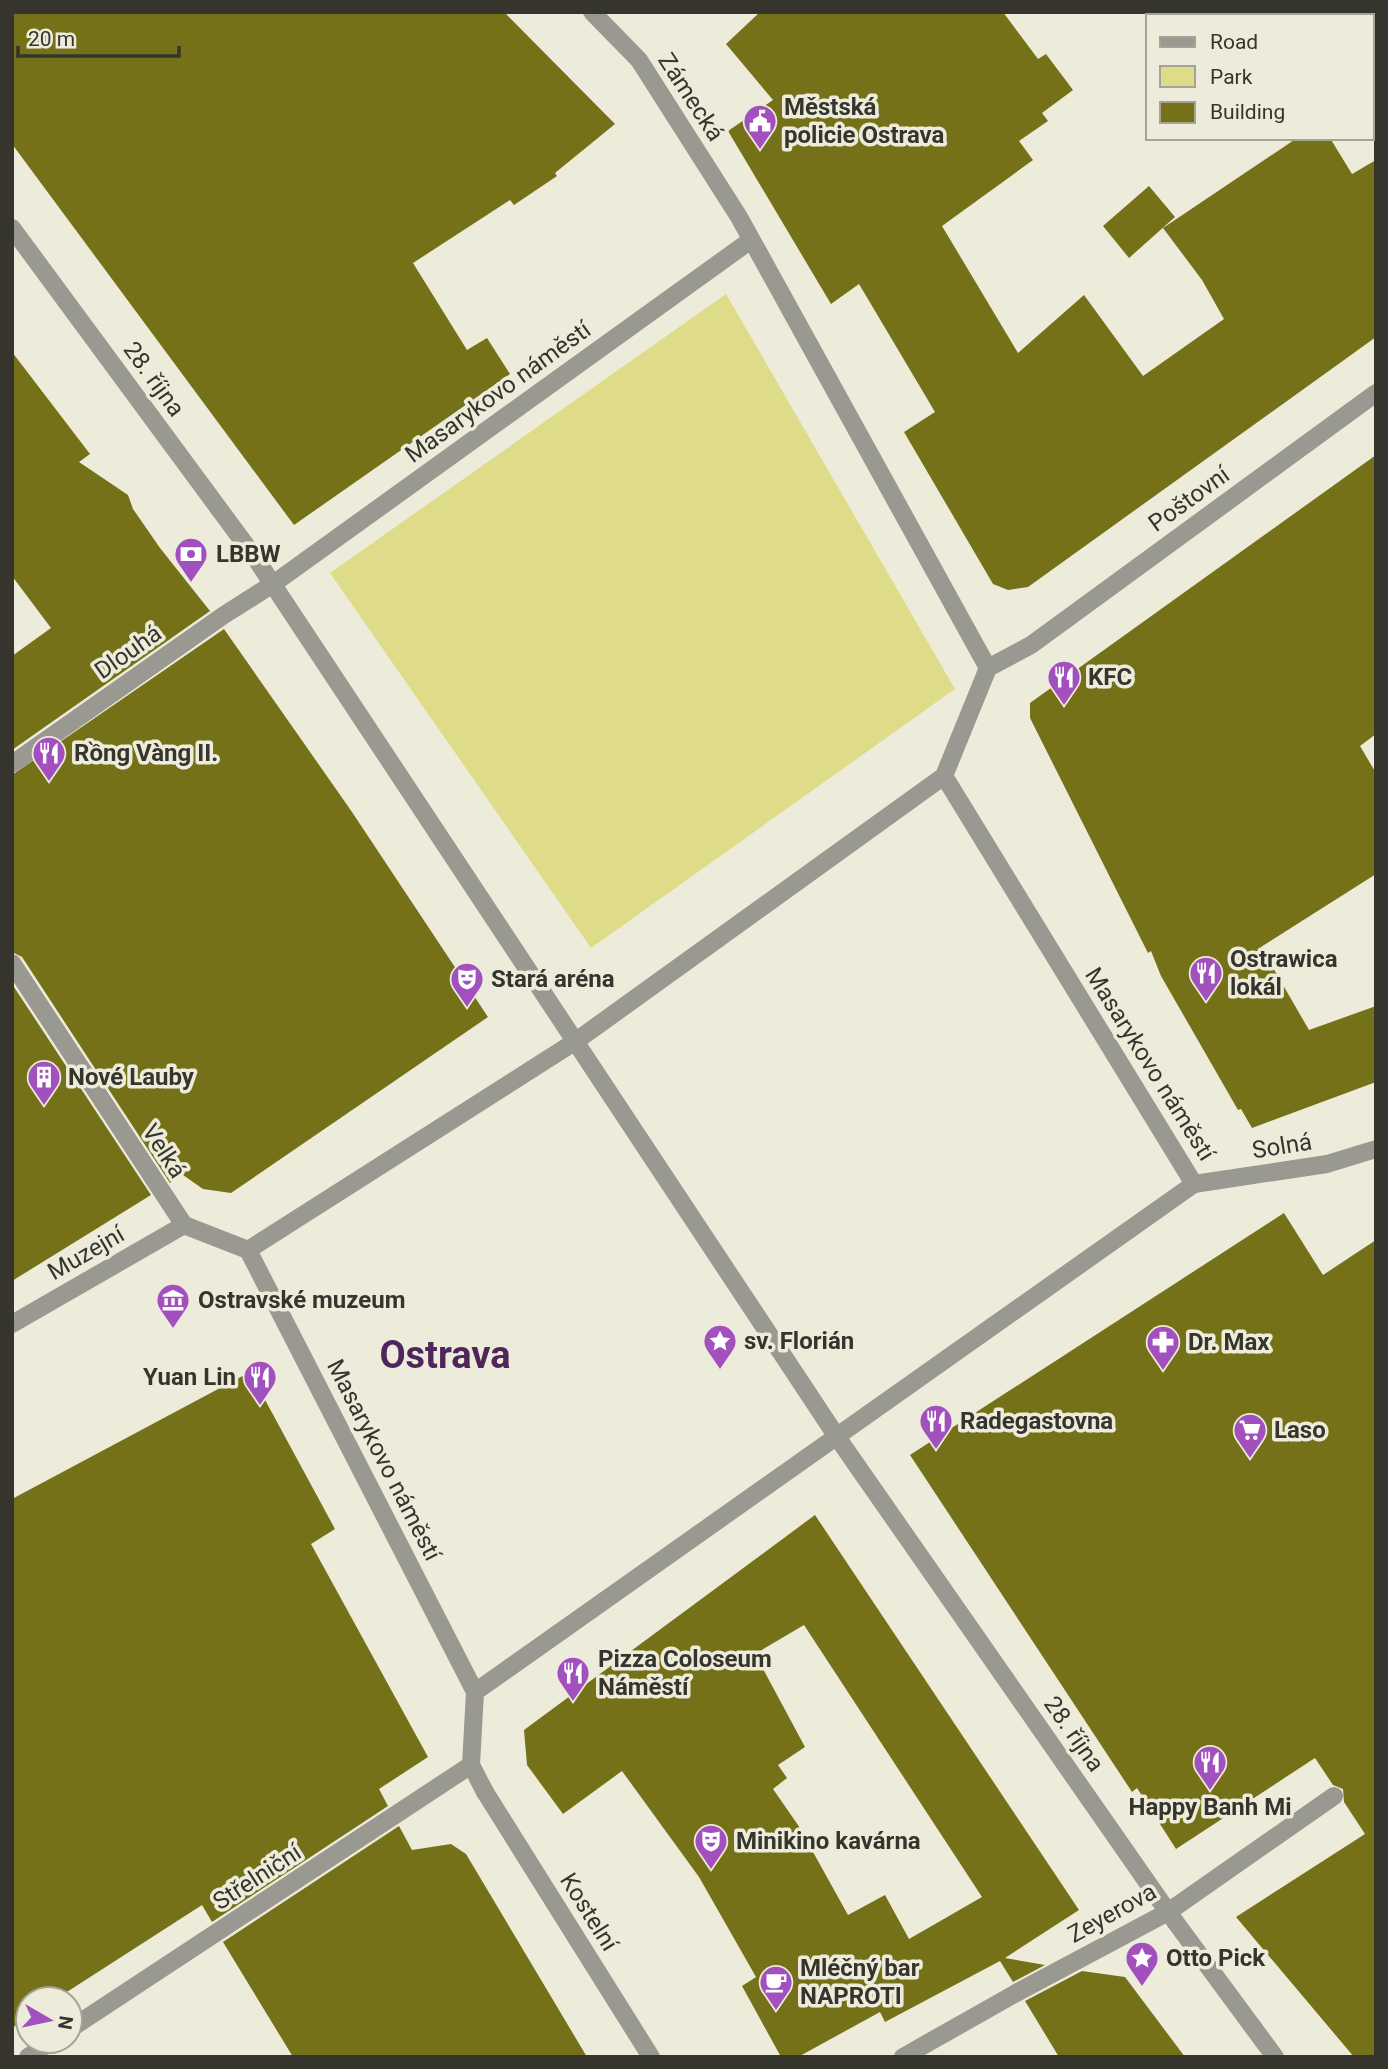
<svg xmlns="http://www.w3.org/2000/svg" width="1388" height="2069" font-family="Roboto,sans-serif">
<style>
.green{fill:#dfdc89}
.building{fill:#757119;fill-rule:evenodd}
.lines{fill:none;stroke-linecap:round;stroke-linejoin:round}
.pedestrian{stroke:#999992;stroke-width:18}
.minor{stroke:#999992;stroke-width:18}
.labels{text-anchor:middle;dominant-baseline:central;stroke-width:7;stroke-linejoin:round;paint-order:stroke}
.street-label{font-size:24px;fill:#35352e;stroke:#edecdb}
.poi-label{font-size:24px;font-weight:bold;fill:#35352e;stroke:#edecdb;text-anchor:start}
.town-label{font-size:38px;font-weight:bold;fill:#4e265b;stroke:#edecdb}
</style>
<rect width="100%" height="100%" fill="#edecdb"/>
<path class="green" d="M726,294l229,395 -364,259 -261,-375z"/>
<path class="building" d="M12,12h492l111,112 -60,49 2,3 -43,29 -4,-5 -97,63 54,87 20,-12 23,36 -216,151 -282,-381z
M760,12h243l35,47 8,-5 27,36 -31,23 6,8 -29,20 14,19 -91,66 76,127 66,-58 59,81 81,-57 -22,-39 -39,-52 134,-90h33l22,36 24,-14v177l-348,250 -20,3 -15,-6 -89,-152 31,-20 -76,-128 -28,20 -103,-173 45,-31 -47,-56z
M1149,186l26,31 -46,41 -26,-32z
M12,352l78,102 -11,8 49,33 5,14 27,39 50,63 -198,139v-94l39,-28 -39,-52z
M1376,455v279l-16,12 16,27v101l-115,73 48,83 67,-24v76l-124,46 -11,-19 -3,1 -77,-134 -10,-25 -3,2 -118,-235v-15z
M224,629l128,183 136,205 -257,176 -28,-4 -20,-14 -13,8 -148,-226 -10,-5v-177z
M12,984l139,211 -139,86z
M1284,1213l39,62 53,-35v817h-22l-118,-140 129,-83 -21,-32 -1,-13 -10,-4 -18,-27 -139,91 -39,-61 -5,4 -222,-337z
M250,1372l85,157 -24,15 117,213 -49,32 9,17 -176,116 -10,-17 -146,94h-28v18l-16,11v-529z
M815,1515l264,395 -74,48 40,7 -32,17 -13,-21 -115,61 -5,-10 -82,45h-17l-39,-71 14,-9 -57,-100 -77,-106 -59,43 -36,-49 -3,-35zM804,1625l178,272 -73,42 -24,-44 -37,20 -50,-90 -25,-36 14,-11 -9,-13 27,-18 -50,-93z
M399,1826l13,24 39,-6 15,10 121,203h-294l-70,-115z
M1082,1971l43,6 60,80h-126l-34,-56z"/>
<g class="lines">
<path class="pedestrian" d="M592,12l47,48 100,157 249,451
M12,228l244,331 581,878 331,475 107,145
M12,764l212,-149 49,-31 478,-344
M944,776l250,408
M12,963l172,262
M184,1225l64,25 227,442
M248,1250l328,-209 368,-265 44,-108 43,-23 345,-252
M12,1324l172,-99
M485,1792l-14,-27 4,-73 719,-508 133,-20 49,-15
M1018,1992l150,-80 166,-116"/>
<path class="minor" d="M485,1792l166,265
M70,2029l401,-264
M28,2057l24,-16
M903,2057l115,-65"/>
</g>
<defs>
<symbol id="civic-pin" viewBox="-11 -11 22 30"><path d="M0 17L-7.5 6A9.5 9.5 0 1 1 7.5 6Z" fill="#a350bf" stroke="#edecdb"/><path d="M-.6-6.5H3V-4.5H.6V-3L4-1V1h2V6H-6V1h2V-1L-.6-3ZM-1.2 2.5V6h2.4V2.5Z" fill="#fff"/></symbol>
<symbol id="bank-pin" viewBox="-11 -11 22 30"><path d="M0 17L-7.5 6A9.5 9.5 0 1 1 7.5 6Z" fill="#a350bf" stroke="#edecdb"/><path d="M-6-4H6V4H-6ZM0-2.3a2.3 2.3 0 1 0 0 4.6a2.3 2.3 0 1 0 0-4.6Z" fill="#fff"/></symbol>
<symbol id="restaurant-pin" viewBox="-11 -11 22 30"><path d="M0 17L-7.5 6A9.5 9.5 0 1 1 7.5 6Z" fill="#a350bf" stroke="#edecdb"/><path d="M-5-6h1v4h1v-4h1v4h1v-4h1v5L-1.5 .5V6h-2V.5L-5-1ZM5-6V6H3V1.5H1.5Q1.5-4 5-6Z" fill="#fff"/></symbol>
<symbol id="theatre-pin" viewBox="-11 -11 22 30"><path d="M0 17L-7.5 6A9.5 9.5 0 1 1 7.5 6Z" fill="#a350bf" stroke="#edecdb"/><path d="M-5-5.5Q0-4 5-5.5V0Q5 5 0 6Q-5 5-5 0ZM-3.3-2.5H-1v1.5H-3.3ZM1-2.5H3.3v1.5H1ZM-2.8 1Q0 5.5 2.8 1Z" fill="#fff"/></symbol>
<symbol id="building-pin" viewBox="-11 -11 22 30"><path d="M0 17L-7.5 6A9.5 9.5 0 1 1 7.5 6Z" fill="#a350bf" stroke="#edecdb"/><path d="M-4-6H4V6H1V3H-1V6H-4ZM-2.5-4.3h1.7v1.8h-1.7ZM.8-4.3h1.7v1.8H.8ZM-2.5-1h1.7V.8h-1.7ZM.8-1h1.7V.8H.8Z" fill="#fff"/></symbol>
<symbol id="museum-pin" viewBox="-11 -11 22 30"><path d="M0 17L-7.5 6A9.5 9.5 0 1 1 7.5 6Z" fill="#a350bf" stroke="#edecdb"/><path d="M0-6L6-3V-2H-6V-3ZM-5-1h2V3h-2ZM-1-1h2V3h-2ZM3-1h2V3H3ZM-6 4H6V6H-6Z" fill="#fff"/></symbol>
<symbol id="sight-pin" viewBox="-11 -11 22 30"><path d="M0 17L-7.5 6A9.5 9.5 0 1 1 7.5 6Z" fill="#a350bf" stroke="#edecdb"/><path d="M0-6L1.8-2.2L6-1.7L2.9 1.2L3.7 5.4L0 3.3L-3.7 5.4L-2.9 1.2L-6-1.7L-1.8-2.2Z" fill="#fff"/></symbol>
<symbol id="pharmacy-pin" viewBox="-11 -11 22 30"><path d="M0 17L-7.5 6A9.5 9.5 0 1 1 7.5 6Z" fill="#a350bf" stroke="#edecdb"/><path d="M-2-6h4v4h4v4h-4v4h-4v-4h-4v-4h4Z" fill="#fff"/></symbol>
<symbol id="supermarket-pin" viewBox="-11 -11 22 30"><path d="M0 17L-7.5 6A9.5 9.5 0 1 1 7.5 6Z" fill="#a350bf" stroke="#edecdb"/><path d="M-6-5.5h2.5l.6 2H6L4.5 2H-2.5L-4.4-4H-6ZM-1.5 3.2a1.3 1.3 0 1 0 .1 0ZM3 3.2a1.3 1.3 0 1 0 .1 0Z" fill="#fff"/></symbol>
<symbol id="cafe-pin" viewBox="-11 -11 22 30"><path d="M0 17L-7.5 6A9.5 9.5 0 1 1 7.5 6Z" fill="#a350bf" stroke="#edecdb"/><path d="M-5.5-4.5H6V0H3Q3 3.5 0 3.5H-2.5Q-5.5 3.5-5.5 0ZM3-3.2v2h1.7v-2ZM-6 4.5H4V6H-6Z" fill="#fff"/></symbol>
</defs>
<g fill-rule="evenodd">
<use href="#civic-pin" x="741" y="102" width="38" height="52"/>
<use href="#bank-pin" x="172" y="535" width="38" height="52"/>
<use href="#restaurant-pin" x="1045" y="658" width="38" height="52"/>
<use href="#restaurant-pin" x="30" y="734" width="38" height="52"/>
<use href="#restaurant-pin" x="1187" y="954" width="38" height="52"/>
<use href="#theatre-pin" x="448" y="960" width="38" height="52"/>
<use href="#building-pin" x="25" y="1058" width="38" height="52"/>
<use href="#museum-pin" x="154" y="1281" width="38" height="52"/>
<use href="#sight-pin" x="701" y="1322" width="38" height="52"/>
<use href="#pharmacy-pin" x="1144" y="1323" width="38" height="52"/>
<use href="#restaurant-pin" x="241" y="1358" width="38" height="52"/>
<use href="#restaurant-pin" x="917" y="1402" width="38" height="52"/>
<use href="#supermarket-pin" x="1231" y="1411" width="38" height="52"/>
<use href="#restaurant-pin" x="554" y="1654" width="38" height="52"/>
<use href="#restaurant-pin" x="1191" y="1743" width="38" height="52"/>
<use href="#theatre-pin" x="692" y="1822" width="38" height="52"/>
<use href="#sight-pin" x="1123" y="1939" width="38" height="52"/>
<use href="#cafe-pin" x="757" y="1963" width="38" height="52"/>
</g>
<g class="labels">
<g class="street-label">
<text transform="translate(691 97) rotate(57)">Zámecká</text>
<text transform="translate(154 379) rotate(54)">28. října</text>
<text transform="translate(498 392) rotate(-36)">Masarykovo náměstí</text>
<text transform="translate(1189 499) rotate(-36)">Poštovní</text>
<text transform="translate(128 652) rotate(-35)">Dlouhá</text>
<text transform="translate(1150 1064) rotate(58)">Masarykovo náměstí</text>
<text transform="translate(1282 1146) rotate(-9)">Solná</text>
<text transform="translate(164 1151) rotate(57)">Velká</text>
<text transform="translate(86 1253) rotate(-30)">Muzejní</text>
<text transform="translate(384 1460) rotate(63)">Masarykovo náměstí</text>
<text transform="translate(1074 1734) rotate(55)">28. října</text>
<text transform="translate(257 1877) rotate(-33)">Střelniční</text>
<text transform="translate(589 1912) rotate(58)">Kostelní</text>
<text transform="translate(1112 1913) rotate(-29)">Zeyerova</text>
</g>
<g class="poi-label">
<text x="784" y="107">Městská<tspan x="784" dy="28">policie Ostrava</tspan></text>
<text x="216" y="554">LBBW</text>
<text x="1088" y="677">KFC</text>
<text x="74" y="753">Rồng Vàng II.</text>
<text x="1230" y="959">Ostrawica<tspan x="1230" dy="28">lokál</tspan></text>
<text x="491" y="979">Stará aréna</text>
<text x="68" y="1077">Nové Lauby</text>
<text x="198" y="1300">Ostravské muzeum</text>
<text x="744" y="1341">sv. Florián</text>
<text x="1188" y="1342">Dr. Max</text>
<text x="236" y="1377" text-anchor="end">Yuan Lin</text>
<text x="960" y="1421">Radegastovna</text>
<text x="1274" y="1430">Laso</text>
<text x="598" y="1659">Pizza Coloseum<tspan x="598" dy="28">Náměstí</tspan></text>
<text x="1210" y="1807" text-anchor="middle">Happy Banh Mi</text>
<text x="736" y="1841">Minikino kavárna</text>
<text x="1166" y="1958">Otto Pick</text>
<text x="800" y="1968">Mléčný bar<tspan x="800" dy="28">NAPROTI</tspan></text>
</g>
<g class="town-label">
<text x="445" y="1355">Ostrava</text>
</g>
</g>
<rect width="1388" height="2069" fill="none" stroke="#35352e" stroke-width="28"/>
<rect x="1146" y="14" width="228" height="126" fill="#edecdb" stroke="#a3a396" stroke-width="2"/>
<rect x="1160" y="37" width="35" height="10" fill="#999992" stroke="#a3a396" stroke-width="2"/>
<text x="1210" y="49" font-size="21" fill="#35352e">Road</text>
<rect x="1160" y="66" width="35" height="21" fill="#dfdc89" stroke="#a3a396" stroke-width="2"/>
<text x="1210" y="84" font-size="21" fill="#35352e">Park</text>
<rect x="1160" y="102" width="35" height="21" fill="#757119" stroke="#a3a396" stroke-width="2"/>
<text x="1210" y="119" font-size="21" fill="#35352e">Building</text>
<g transform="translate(49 2020) rotate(99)"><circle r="33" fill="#edecdb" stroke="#a3a396" stroke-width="2"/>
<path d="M0-5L12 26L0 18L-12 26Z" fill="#a350bf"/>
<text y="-10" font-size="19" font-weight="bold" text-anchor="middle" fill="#35352e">N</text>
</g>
<path d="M18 46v10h161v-10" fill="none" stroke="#35352e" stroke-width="3.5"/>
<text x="28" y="46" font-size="21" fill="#35352e" stroke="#edecdb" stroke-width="5" paint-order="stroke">20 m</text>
</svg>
